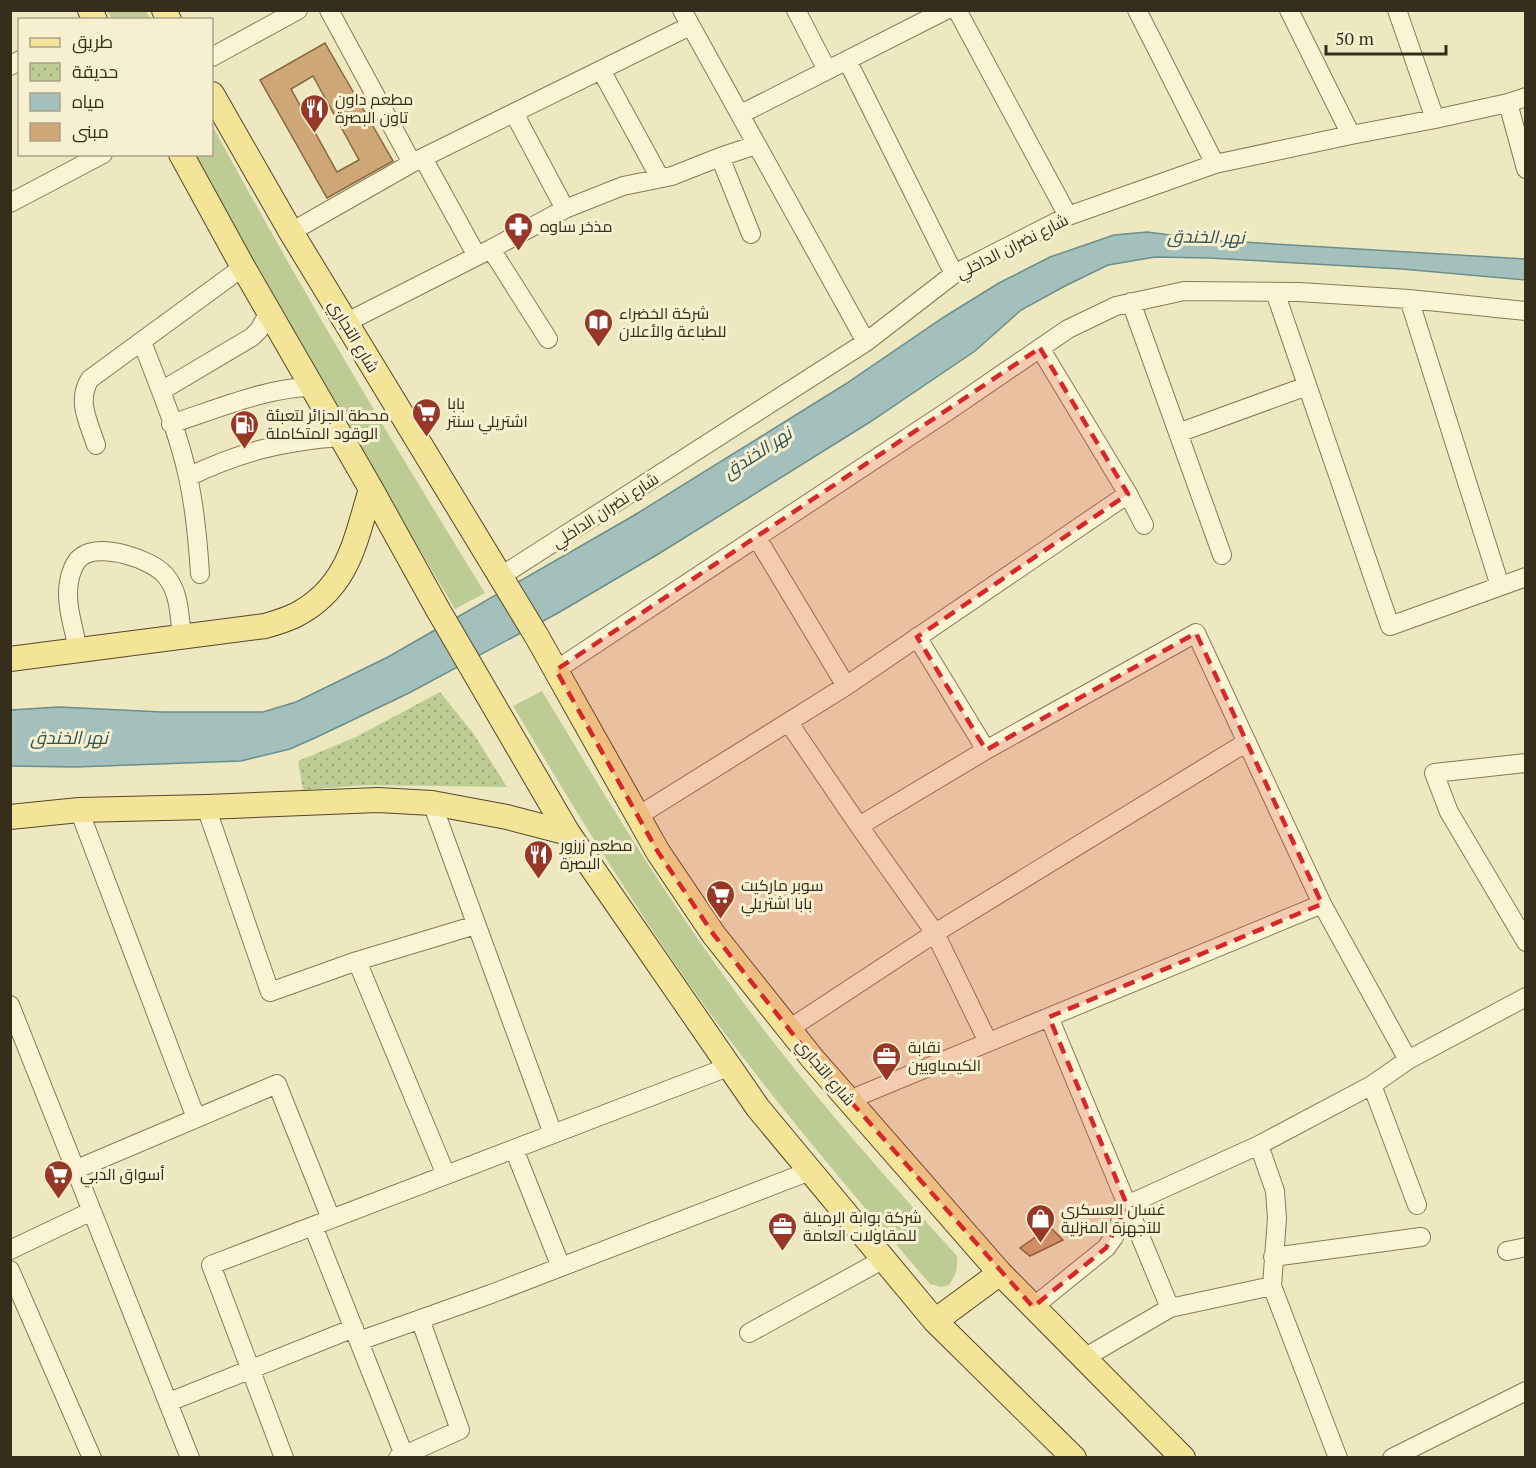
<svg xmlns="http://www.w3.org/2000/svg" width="1536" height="1468" font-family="'PT Serif',Cairo,serif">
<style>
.grass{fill:#bdcc94}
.park{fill:url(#park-dots)}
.water{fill:#a3c0bc;stroke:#6a8e8b;stroke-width:1.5}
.building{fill:#cda776;stroke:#87663e;stroke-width:1.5;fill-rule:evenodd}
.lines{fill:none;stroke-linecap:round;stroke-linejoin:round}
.minor-casing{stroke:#887958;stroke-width:20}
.major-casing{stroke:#55462c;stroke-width:26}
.minor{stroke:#f9f4d4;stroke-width:18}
.major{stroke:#f3e497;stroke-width:24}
.marked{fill:#d62828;fill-opacity:0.2;stroke:#d62828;stroke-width:4.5;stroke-dasharray:12 8;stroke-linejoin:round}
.labels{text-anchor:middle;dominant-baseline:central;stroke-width:6;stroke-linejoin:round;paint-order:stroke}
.poi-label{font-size:16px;fill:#372d1d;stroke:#f6f0d0;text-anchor:start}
.street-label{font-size:16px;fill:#372d1d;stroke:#f6f0d0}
.water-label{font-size:18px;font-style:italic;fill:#2c5357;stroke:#f6f0d0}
</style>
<defs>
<pattern id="park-dots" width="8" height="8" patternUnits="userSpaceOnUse" patternTransform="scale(1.5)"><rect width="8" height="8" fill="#bdcc94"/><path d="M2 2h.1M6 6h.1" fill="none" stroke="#9aa678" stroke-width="1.8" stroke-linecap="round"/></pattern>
</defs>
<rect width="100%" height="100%" fill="#eee8c0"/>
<path class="grass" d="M107,11h38l6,8h-39z
M212,125c86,159 178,314 273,468l-30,16 -162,-272 -104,-182 23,-1z
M542,691c56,93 111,186 175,275 72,103 156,197 240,290 1,12 -1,19 -8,29l-8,2 -11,-3c-78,-91 -156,-182 -226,-279 -69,-96 -131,-198 -191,-299z"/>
<path class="park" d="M440,692l33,41 34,54 -141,-2 -63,5 -5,-29 58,-24z"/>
<path class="water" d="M1147,232l62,8 316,19v21l-123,-11 -193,-11 -54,-1 -47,8 -43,21 -44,24 -46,41 -105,71 -210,131 -102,60 -149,80 -92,44 -27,12 -49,12 -166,6 -64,-1v-56l48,-3 103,5h101l33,-10 92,-45 245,-141 211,-131 100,-68 55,-34 51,-26 64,-22z"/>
<path class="building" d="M325,43l68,118 -66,37 -67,-118zM313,76l46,84 -22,12 -46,-83z
M1050,1227l13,13 -33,16 -10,-8z"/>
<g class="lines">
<defs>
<path id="minor" d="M329,10l83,153
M682,10l184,332
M796,10l31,60
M957,10l111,206
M1137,10l78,154
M1289,10l62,125
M1397,10l38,109
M212,57l86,-47
M847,60l107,214
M10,66l10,-6
M601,70l59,108
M1508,103l18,66
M514,113l51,96
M741,114l205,-104
M720,157l31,77
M423,158l54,98
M10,203l93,-49
M291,232l121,-69 278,-137
M491,249l57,90
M1275,292l115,334 136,-49
M1409,299l91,287
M1131,302l91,253
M345,323l146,-74 74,-40 58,-23 49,-10 48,-19 36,-12
M142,342c17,44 36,89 46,135 7,32 10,65 12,97
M1040,348l88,146 16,31
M161,391l91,-54 7,-7 10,-18
M171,424c43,-14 97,-37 141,-37
M1178,433l129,-47
M96,445c-7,-22 -20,-44 -6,-66l153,-112
M188,477c51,-25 96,-36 153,-40
M757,538l89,148
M501,576l365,-234 88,-68 114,-58 147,-52 136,-29 84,-16 73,-16 18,-6
M917,637l69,113
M78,650c-4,-22 -13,-46 -9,-68 1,-7 5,-20 12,-25 19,-15 70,2 84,18 15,17 14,40 17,61
M556,670l395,-261 117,-80 48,-23 68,-15 115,1 110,7 117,12
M789,723l70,103 76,107 53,109
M1526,763l-92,10 15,39 77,130
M432,803l121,331
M206,807l64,185 87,-31 119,-36
M79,810l117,308
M638,816l208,-130 282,-192
M859,826l127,-76 210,-117 126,271 86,156
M357,961l89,214
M10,1005l180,453
M1049,1017l121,291
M789,1029l146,-96 312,-191
M1372,1085l45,120
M849,1100l473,-196
M1259,1145l16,46 2,27 -5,68 66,172
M514,1149l47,118
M77,1169l200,-85 54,135
M313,1226l91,229
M10,1250l82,-39
M1507,1251l19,-4
M1273,1257l148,-20
M10,1270l82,188
M1033,1307l73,-59 8,-11 13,-32 132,-60 113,-60 36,-25 118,-63
M749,1333l135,-74
M359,1341l132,-47 319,-123
M1084,1358l86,-50 102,-22
M169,1402l185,-74
M284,1458l-73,-193 517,-198
M398,1458l62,-28 -40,-111
M1392,1458l134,-67"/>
<path id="major" d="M90,10l5,10
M164,10l5,10
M212,94l79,138 245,403 122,217 56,83 98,123 188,215 183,185
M181,154l62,113 128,222 66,119 131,225 190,275 177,213 139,137
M10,659l255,-33c10,-3 21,-6 31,-11 53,-28 59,-74 75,-126
M10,817l69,-7 127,-3 172,-7 54,3 75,14 61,16
M935,1321l65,-48"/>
</defs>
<use href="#minor" class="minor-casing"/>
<use href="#major" class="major-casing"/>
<use href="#minor" class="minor"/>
<use href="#major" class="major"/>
</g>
<path class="marked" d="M1040,348l88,146 -211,143 69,113 210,-117 126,271 -273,113 78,188 -21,43 -73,59 -221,-249 -98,-123 -56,-83 -102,-182z"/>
<defs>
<symbol id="restaurant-pin" viewBox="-11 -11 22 30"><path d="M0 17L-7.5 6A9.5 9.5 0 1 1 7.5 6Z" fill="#973727" stroke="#f6f0d0"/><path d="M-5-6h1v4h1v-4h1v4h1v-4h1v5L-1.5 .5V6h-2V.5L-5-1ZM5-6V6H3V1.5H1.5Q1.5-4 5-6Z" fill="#fff"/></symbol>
<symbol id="pharmacy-pin" viewBox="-11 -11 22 30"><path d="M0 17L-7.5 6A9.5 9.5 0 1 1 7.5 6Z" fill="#973727" stroke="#f6f0d0"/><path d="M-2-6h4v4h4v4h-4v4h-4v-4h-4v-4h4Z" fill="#fff"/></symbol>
<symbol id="library-pin" viewBox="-11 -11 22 30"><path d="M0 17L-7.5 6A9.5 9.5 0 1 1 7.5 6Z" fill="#973727" stroke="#f6f0d0"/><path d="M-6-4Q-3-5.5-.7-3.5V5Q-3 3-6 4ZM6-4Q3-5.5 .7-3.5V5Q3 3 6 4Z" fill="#fff"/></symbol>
<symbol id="supermarket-pin" viewBox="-11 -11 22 30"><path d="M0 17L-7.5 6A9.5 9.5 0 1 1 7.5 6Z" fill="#973727" stroke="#f6f0d0"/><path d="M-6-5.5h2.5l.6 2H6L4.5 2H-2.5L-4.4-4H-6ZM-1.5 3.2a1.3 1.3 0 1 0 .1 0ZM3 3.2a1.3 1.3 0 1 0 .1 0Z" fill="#fff"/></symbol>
<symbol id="fuel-pin" viewBox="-11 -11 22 30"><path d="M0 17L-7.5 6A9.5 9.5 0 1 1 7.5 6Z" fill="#973727" stroke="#f6f0d0"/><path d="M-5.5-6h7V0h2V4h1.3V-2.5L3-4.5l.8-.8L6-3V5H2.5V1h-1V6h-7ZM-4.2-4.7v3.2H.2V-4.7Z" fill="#fff"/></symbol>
<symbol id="office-pin" viewBox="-11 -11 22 30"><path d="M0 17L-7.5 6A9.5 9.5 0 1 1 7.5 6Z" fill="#973727" stroke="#f6f0d0"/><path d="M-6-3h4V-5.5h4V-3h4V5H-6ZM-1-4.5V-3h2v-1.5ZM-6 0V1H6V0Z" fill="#fff"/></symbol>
<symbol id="shop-pin" viewBox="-11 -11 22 30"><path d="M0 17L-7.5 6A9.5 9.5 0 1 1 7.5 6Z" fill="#973727" stroke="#f6f0d0"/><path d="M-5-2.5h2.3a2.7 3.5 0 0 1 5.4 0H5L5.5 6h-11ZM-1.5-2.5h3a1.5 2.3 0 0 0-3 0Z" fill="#fff"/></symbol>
</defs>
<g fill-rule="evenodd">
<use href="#restaurant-pin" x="298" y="92" width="33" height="45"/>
<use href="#pharmacy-pin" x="502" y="210" width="33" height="45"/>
<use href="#library-pin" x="582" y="306" width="33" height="45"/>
<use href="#supermarket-pin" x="410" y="396" width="33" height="45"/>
<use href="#fuel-pin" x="228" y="408" width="33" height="45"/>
<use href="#restaurant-pin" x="522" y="838" width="33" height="45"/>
<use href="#supermarket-pin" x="704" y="878" width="33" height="45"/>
<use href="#office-pin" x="870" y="1040" width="33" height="45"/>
<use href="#supermarket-pin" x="42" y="1158" width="33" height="45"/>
<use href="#shop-pin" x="1024" y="1202" width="33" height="45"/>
<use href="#office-pin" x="766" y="1210" width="33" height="45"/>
</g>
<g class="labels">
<g class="poi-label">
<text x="335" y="99">مطعم داون<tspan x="335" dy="18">تاون البصرة</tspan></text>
<text x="540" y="226">مذخر ساوه</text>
<text x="619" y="313">شركة الخضراء<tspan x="619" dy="18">للطباعة والأعلان</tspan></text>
<text x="447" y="403">بابا<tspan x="447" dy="18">اشتريلي سنتر</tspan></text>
<text x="266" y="415">محطة الجزائر لتعبئة<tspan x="266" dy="18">الوقود المتكاملة</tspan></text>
<text x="560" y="845">مطعم زرزور<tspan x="560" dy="18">البصرة</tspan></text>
<text x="741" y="885">سوبر ماركيت<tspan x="741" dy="18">بابا اشتريلي</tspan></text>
<text x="908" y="1047">نقابة<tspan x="908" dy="18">الكيمياويين</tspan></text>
<text x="80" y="1174">أسواق الدبي</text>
<text x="1061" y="1209">غسان العسكري<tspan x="1061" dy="18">للآجهزة المنزلية</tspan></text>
<text x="803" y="1217">شركة بوابة الرميلة<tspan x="803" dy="18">للمقاولات العامة</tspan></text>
</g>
<g class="street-label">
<text transform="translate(1012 246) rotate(-27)">شارع نضران الداخلي</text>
<text transform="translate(354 336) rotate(59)">شارع التجاري</text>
<text transform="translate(605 510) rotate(-33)">شارع نضران الداخلي</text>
<text transform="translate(826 1072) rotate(50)">شارع التجاري</text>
</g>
<g class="water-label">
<text transform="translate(1206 236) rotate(1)">نهر الخندق</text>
<text transform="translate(757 452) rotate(-33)">نهر الخندق</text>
<text x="69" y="737">نهر الخندق</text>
</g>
</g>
<rect width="1536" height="1468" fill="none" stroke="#372d1d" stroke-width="24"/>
<rect x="18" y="18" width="195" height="138" fill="#f6f0d0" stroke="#aaa288" stroke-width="1.5"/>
<rect x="30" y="38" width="30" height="9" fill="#f3e497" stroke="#aaa288" stroke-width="1.5"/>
<text x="72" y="48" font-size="18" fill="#372d1d">طريق</text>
<rect x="30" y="63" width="30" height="18" fill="url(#park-dots)" stroke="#aaa288" stroke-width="1.5"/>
<text x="72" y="78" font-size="18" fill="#372d1d">حديقة</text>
<rect x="30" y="93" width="30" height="18" fill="#a3c0bc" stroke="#aaa288" stroke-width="1.5"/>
<text x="72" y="108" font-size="18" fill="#372d1d">مياه</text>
<rect x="30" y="123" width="30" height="18" fill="#cda776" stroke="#aaa288" stroke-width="1.5"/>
<text x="72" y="138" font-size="18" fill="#372d1d">مبنى</text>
<path d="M1326 45v9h120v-9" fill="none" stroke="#372d1d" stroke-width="3"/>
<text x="1335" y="45" font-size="18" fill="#372d1d" stroke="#f6f0d0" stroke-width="4.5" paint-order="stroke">50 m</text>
</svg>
